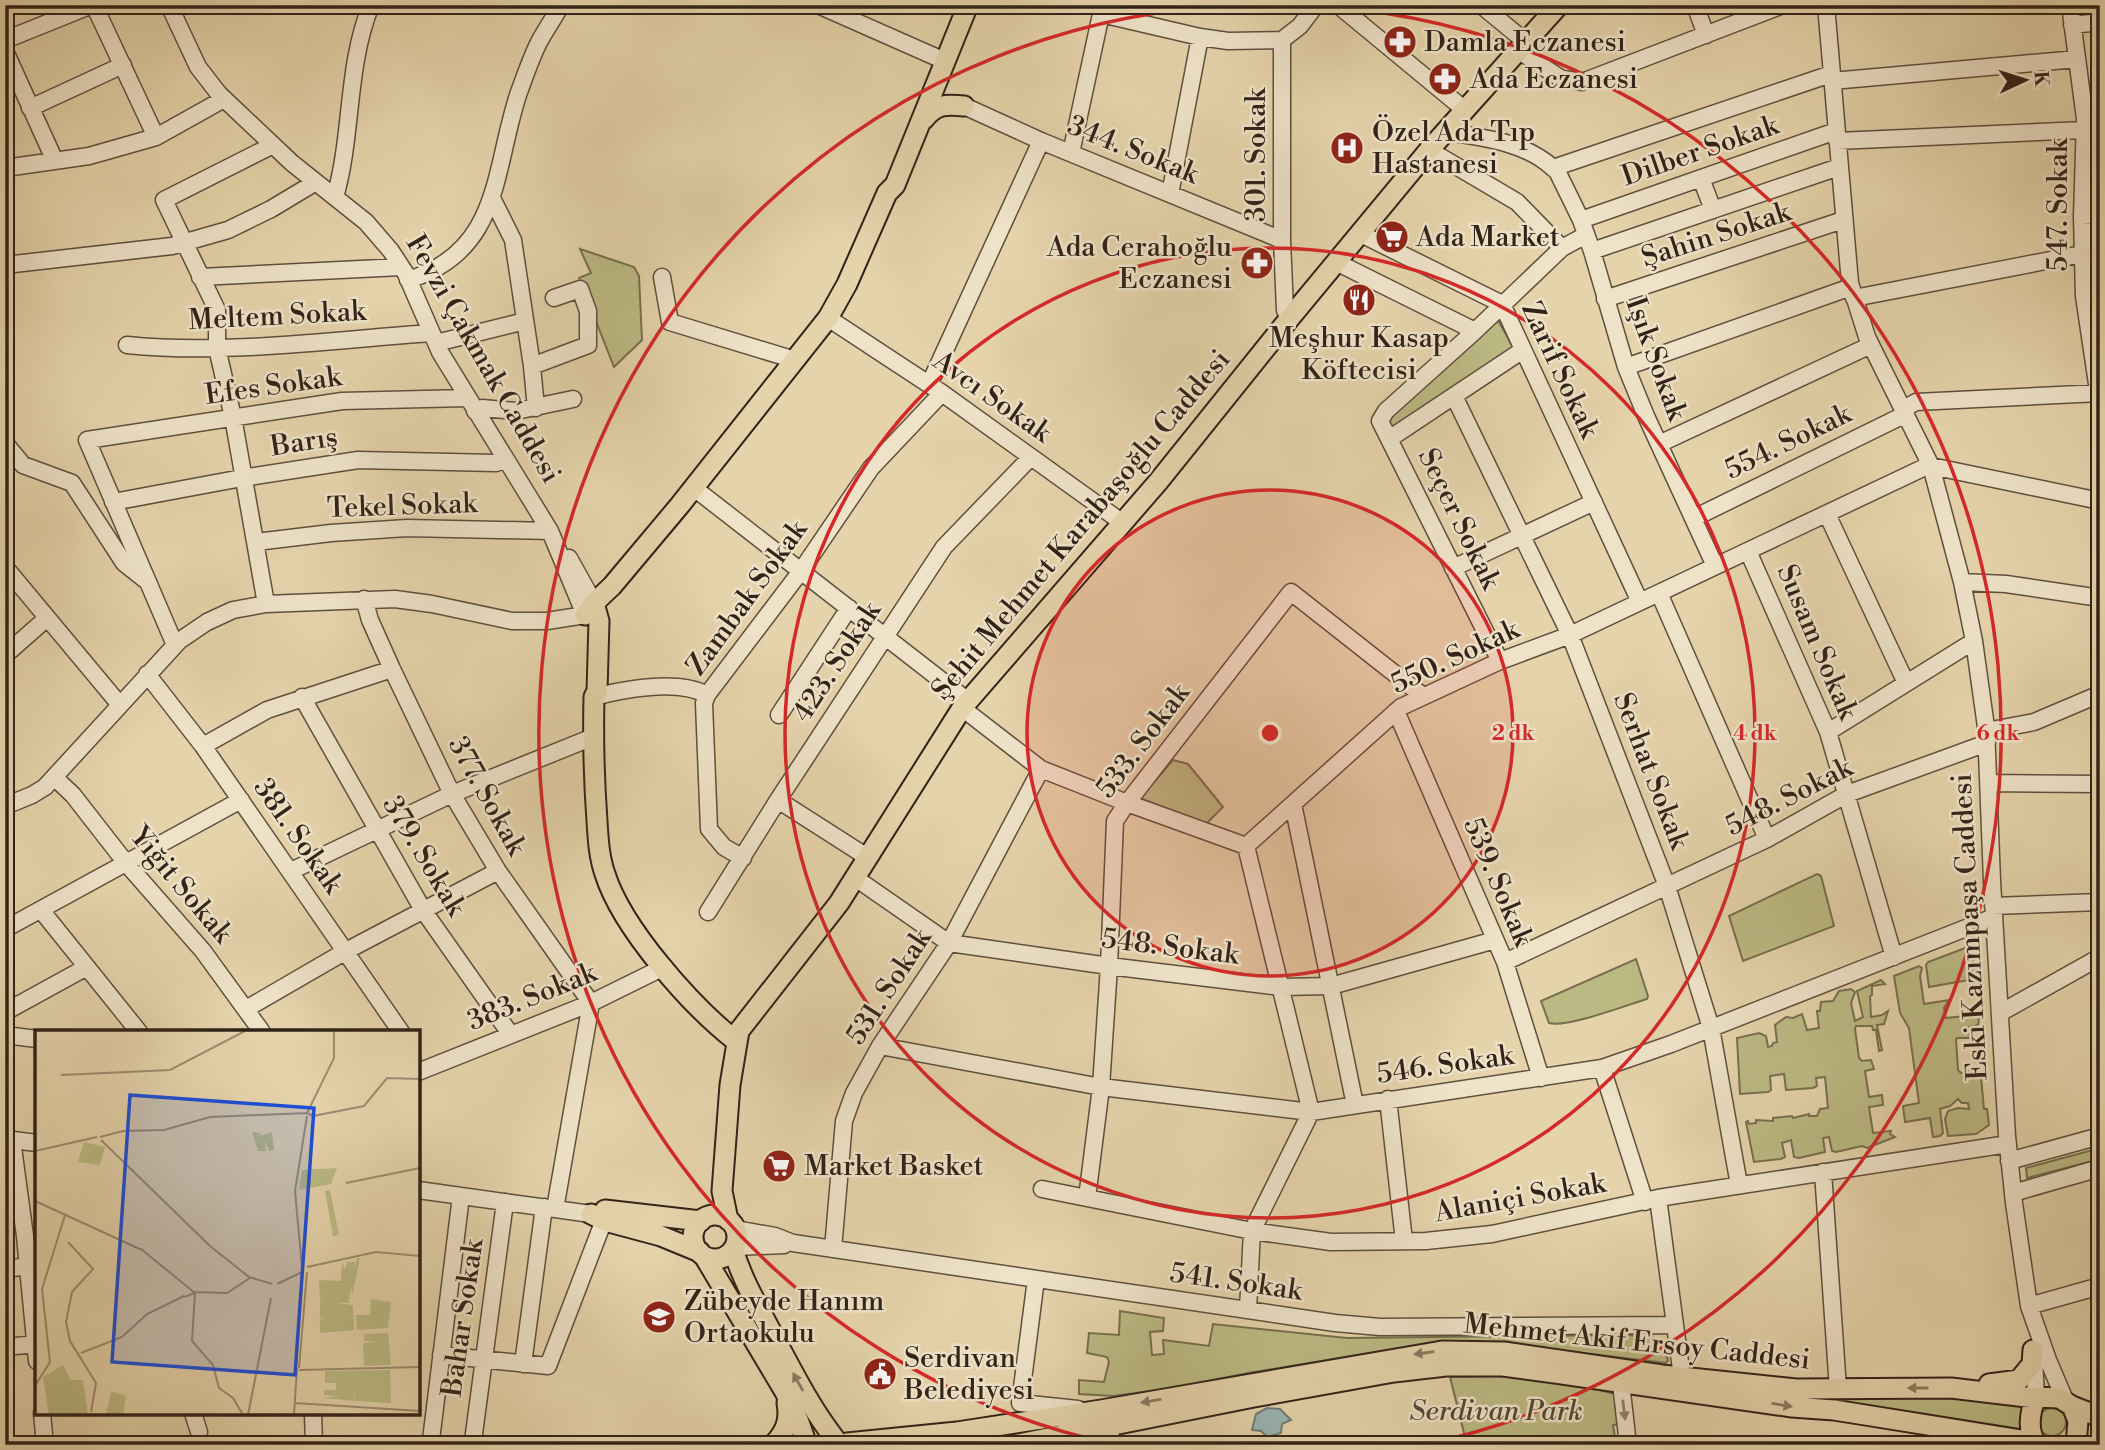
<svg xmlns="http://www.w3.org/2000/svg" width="2105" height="1450" font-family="'Libre Bodoni',serif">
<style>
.green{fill:#bcba84;stroke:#776e4e;stroke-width:2}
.water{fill:#9ab5b4;stroke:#707b76;stroke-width:2}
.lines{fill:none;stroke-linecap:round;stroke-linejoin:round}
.minor-casing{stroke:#5f4f3e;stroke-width:19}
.major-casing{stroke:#322319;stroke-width:23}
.minor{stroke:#eee2c8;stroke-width:16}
.major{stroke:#e5d3ab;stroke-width:19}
.oneway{fill:#8c7b62}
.oneway2{fill:#908270}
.ring{fill:none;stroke:#d62828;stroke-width:3.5}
.labels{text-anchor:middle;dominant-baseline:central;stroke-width:5;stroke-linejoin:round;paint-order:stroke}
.poi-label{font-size:28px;fill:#322319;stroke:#eee2c8;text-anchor:start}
.street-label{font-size:28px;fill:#322319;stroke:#eee2c8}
.park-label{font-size:28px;font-style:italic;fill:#544934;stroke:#eee2c8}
.inset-road{fill:none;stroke:#9d8d71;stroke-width:2}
.view{fill:#1d4ed8;fill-opacity:0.15;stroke:#1d4ed8;stroke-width:3.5}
.inset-edge{fill:none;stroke:#322319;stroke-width:3.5}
.centre{fill:#d62828;stroke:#eee2c8;stroke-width:3.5}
.ring-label{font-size:21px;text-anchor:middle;font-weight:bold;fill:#d62828;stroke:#eee2c8;stroke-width:5;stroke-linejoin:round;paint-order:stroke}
</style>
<rect width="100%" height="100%" fill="#e5d3ab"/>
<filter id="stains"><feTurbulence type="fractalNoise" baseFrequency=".00286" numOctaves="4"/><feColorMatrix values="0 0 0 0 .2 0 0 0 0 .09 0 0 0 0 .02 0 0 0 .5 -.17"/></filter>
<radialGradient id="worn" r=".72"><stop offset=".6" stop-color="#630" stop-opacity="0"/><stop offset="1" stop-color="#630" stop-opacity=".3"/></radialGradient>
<path class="green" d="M580,249l54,18 5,9 3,64 -28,27 -35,-89 12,-5z
M1495,320l4,2 14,25 -119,83 -7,-9z
M1173,760l15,4 35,43 -17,17 -64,-25 1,-4z
M1817,874l4,2 13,50 -91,35 -14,-45z
M1968,947l4,5 3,27 -46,8 -3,-22 2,-3z
M1636,959l12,37 -1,3c-20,6 -80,29 -98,24l-8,-22z
M1919,966l3,2 -2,8 4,28 25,-4 -5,8 2,10 20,-2v-3l14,-3 -2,15 -9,2 1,11h-13l-1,2 2,30 3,3 14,-3v6l6,1 3,32h3l2,16 -13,9 -28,2 -3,-17 3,-8 10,-3 11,1 -1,-6h-6l-4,-4 -8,7 -10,3 3,24 -3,3 -7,1 -3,-19 -25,4 -2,-16 16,-3 -10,-75 -9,-15 -6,-37z
M1881,980l4,4 -13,2v9l-2,1 1,21 11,-2 6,-4 -4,13 -7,1 5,25 -3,1 -3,-21h-3l-1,-4h-16l-1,3 4,29 3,3 9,-1 3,9 -9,2 4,26 13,-2 1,10 -14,2 4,26 18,-2 -1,3 5,3 -28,11 -5,-2 -26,6 -4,-1 -3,-14 -6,1 2,14 -26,6 -5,-1 -3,-17 -9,3 3,14 -4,2 -27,3 -8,-40 2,-1 1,3 7,-1v-3l17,1v-3l19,-2 1,2 16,-4v2h8l3,-7 8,-1 -3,-31 -9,1 1,8 -4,2 -27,2 -2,-16 -14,2 1,14 -3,2 -28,2 -3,-56 22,-5 7,3 2,11 4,-1 1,-3 4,-1 -2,-17 11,-8 7,1 9,-4 5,16 12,-2 -2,-17h3l1,-9 12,-1 6,-10 12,-2 4,3 -4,11 4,18 8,-4 -6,-26z
M2100,1148v11l-73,19 -1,-10z
M1120,1311l44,7 -1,13 -13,1 2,23 12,-1 -1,-14 46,6 4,-22 134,14 279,-3c24,2 35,-2 42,25l-2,3 -166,-20h-50l-49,5 -153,25 -75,15 -60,8 -34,-2v-14l25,2 5,-20 -2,-5 -20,-4 2,-20 30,2z
M1503,1376l66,6 46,12 4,30 -6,1 3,20h-149l-17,-68z
M1917,1391l109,11 -3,29 -105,-18 -105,-12 1,-7z
M2038 1422a14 14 0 1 1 28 0a14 14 0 1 1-28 0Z"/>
<path class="water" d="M1267,1408l13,1 11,11 -9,4 -1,9 -14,4 -6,-6 -9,-1 4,-16z"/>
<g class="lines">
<defs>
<path id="minor" d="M94,5l62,132
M818,5l120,53
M1338,5l127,105
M1481,5l45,37
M1695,5l11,30
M1826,5l24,278 17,54 64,129 31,116 12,59 12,86 6,154 15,255 7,67 15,103 19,54 17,40
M2070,5l15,114 -3,97 2,80 16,108
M2072,25l28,-3
M5,40l87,-35
M1518,50l42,28 22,4 201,-77
M5,51l50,110
M1832,81l245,-22
M964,106l77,35 241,99
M30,108l93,-43
M1446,132c36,5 79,10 107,36l278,-94
M1837,141l247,-11
M1429,150l88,52 45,46
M1071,153l30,-139 99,23 28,4 54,-1
M5,168l84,-12 67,-19 68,-38
M1553,168l4,3 24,49 11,31 34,116 20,49 69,150
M1701,178l12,32
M1170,194l30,-157
M335,197c18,-62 11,-131 36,-192
M493,200l20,40 19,126 4,42
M2082,216l18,-1
M1581,220l255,-89
M1359,233l143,71 138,298
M1592,251l247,-84
M1336,262l139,69
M5,265l167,-19 56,-16 43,-21 45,-27
M200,277l201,-10
M662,277l8,45 125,38
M408,280c94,-29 85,-111 111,-188 6,-16 12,-34 20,-50 7,-13 15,-24 22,-37
M1854,298l228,-44
M1605,299l238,-79
M828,318l114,75 181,130
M1289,319l-4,-9 -3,-70v-200l18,-14 16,-21
M436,343l89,-22
M127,345c98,10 205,-5 304,-12
M532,366l56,-21v-34l-8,-22 -26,9
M1626,367l225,-80
M929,385l112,-244
M1454,396l116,239 97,251 44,142 28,157
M1903,409l13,-7 184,-9
M475,411l7,-3 34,3 57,-12
M1389,439l134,-89
M5,443l18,22 49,18 52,80 24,19 27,63
M1659,444l212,-99
M694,488l274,213
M113,502l129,-24 116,-18 138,3 10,-4
M1827,514l79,169
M1694,518l212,-104
M256,542l75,-9 76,-5 143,3
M1748,551l80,181 66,225
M569,558l25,45
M5,567l115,138
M1453,568l141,-66
M148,582l-61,-142 255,-39 125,-3
M1962,582l44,2 94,14
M1659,593l108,246
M364,599l6,21 22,49 60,125 46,77 93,132 -36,206
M266,604l-33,-187 -16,-69v-38l-53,-110 109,-55
M5,655l42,-37
M1500,661l-120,-240 6,-10 89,-80 87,-83 24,-13
M147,674l56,72 198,286
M302,697l121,213 88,125
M594,697c32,-8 84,-18 113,-2
M962,708l79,61 86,34 119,43 155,-139 99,-46 70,-26 353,-167 8,-2 169,35
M1396,711l109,251 36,116
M779,715l70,-107
M1986,731l48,-9 66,-28
M1828,732l146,-91
M203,746l64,-36 125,-41
M54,777l19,18 53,68 77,88 59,81
M1989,783l111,1
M778,800l89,57
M1293,804l62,301
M5,806l27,-11 13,-8 134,-146 28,-19 26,-12 33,-6 129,-5 37,5 80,17h35l38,-6 -35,-84 -110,-179 -34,-78 -15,-23 -25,-29 -74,-59 -73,-69 -21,-27 -29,-62
M1246,846l65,266 -59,119 -4,79
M743,858l-19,-11 -15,-18 -5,-126 3,-8 94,-124 70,-103 71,-75
M291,871l161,-77 141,-57
M854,877l95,66 160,23 172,21 50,-1 164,-46
M1993,906l107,-4
M41,910l98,122
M708,912l70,-112 166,-253 87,-90
M5,929l236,-129
M1505,962l262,-123 80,-45 140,-51
M246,1009l100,-58 152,-80
M5,1012l82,-45
M2000,1013l100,-56
M5,1035l32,4
M880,1046l221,41 210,25 291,-44 69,-24 323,-127
M1602,1068l43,134
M418,1072l173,-69 73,-36
M1388,1099l16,142
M5,1139l32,4
M12,1140l13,96 12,125
M2009,1161l91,-25
M1823,1172l15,217
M1042,1189l210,42 79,11 95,-1 66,-7 166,-36 350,-54
M418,1190l173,24
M2013,1193l87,-25
M1087,1198l14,-111 8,-121 6,-145 12,-18 164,-211 132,104
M1658,1198l24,179
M735,1229l40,7 18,7 542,80 45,4 295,-2
M735,1247l49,-2
M833,1249l11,-128 10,-28 26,-47 69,-103 92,-174
M5,1269l23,-3
M1036,1279l-16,124 58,6
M2029,1306l71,-20
M5,1347l32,-3
M441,1355l107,11 56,-146
M2034,1357l2,40
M523,1364l21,-157
M1621,1383l7,62
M42,1413l3,32
M193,1413l6,19
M313,1413l1,32
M1107,1426l7,19
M431,1440l30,-244
M473,1441l32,-239"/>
<path id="major" d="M924,119c12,-15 22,-15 40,-13
M594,603l5,18 -2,70 -3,6c-1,42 0,83 3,124 1,17 2,36 8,53 17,54 86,132 131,167
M585,615l9,-12 18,-17 68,-81 148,-187 19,-34 40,-91 8,-8 73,-180
M605,1210l96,11
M591,1214l14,7 56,15 39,16
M693 1237a22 22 0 1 1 44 0a22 22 0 1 1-44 0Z
M728,1220l-6,-29 8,-106 9,-54 100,-128 123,-195 196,-226 131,-163 140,-169 130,-145
M733,1249c9,31 26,59 41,88 19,35 36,70 61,102
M704,1256l81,136 14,30 8,23
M1989,1384l30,-4 13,-16 1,-14
M2072,1406l6,15 -2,24
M847,1443l110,-11 144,-22 341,-59 62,1 158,23 134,14 155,-1 84,10
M773,1445c13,-13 17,-25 14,-42
M1013,1445l241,-48 140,-25 52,-6h57l52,7 237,34 42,3 200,32
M2038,1445c-12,-12 -8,-34 -2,-48l23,1 13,8 28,11"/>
</defs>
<use href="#minor" class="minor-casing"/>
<use href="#major" class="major-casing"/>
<use href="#minor" class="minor"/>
<use href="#major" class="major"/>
</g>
<defs><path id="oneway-solid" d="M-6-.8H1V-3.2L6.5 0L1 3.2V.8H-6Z" transform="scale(1.75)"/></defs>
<g class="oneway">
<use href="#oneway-solid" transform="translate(1424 1353) rotate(172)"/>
<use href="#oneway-solid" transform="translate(798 1382) rotate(-119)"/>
<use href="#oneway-solid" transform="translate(1918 1388) rotate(-180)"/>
<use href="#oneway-solid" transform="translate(1151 1401) rotate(170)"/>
<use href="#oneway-solid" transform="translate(1782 1405) rotate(9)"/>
</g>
<use class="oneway2" href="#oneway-solid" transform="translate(1624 1410) rotate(83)"/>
<circle cx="1270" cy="733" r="243" fill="#d62828" fill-opacity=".12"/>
<g class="ring">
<circle cx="1270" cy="733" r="243"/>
<circle cx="1270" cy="733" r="485"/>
<path d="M1112 1444A728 728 0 0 1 1245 5M1295 5A728 728 0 0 1 1428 1444"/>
</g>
<defs>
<symbol id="pharmacy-disc" viewBox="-11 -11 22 22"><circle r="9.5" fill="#8f2418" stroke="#eee2c8"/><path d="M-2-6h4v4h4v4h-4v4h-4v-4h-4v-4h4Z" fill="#fff"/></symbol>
<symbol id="hospital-disc" viewBox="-11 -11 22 22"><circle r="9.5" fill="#8f2418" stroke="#eee2c8"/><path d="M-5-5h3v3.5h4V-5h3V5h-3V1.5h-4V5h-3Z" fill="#fff"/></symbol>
<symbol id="supermarket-disc" viewBox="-11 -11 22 22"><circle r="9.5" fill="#8f2418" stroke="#eee2c8"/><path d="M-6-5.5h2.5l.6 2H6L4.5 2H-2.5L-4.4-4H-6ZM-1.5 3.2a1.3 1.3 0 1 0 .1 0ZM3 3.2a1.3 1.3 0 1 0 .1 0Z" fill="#fff"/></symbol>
<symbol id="restaurant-disc" viewBox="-11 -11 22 22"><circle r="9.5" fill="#8f2418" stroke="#eee2c8"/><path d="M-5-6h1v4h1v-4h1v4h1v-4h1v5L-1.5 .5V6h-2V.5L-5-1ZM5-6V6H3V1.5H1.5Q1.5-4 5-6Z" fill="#fff"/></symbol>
<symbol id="school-disc" viewBox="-11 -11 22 22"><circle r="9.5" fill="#8f2418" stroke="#eee2c8"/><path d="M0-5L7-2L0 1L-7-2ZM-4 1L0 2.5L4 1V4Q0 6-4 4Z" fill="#fff"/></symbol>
<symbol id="civic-disc" viewBox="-11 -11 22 22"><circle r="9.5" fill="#8f2418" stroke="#eee2c8"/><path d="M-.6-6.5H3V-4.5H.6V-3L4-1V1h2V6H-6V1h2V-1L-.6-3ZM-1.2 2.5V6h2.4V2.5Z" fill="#fff"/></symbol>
</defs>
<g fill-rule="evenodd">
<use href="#pharmacy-disc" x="1381" y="23" width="38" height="38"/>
<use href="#pharmacy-disc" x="1426" y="60" width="38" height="38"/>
<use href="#hospital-disc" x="1328" y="129" width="38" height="38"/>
<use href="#supermarket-disc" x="1373" y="218" width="38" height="38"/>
<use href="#pharmacy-disc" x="1238" y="244" width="38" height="38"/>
<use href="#restaurant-disc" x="1340" y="281" width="38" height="38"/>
<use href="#supermarket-disc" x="760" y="1147" width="38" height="38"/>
<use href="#school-disc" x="640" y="1298" width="38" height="38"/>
<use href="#civic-disc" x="861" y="1355" width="38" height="38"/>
</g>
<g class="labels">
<g class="poi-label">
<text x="1424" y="42">Damla Eczanesi</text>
<text x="1470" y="79">Ada Eczanesi</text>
<text x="1372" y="132">Özel Ada Tıp<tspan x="1372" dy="32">Hastanesi</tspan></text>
<text x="1416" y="237">Ada Market</text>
<text x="1232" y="247" text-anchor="end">Ada Cerahoğlu<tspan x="1232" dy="32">Eczanesi</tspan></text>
<text x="1359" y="338" text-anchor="middle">Meşhur Kasap<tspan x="1359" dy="32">Köftecisi</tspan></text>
<text x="804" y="1166">Market Basket</text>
<text x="684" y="1301">Zübeyde Hanım<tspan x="684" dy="32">Ortaokulu</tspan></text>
<text x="904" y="1358">Serdivan<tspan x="904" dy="32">Belediyesi</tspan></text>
</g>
<g class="street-label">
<text transform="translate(1133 150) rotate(22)">344. Sokak</text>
<text transform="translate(1700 151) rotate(-19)">Dilber Sokak</text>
<text transform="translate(1256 155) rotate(-90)">301. Sokak</text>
<text transform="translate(2058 205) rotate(-90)">547. Sokak</text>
<text transform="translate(1716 235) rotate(-18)">Şahin Sokak</text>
<text transform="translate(277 316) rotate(-3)">Meltem Sokak</text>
<text transform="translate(483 359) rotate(60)">Fevzi Çakmak Caddesi</text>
<text transform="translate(1656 359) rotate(70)">Işık Sokak</text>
<text transform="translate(1560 370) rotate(65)">Zarif Sokak</text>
<text transform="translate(273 386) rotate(-8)">Efes Sokak</text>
<text transform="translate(992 397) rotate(35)">Avcı Sokak</text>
<text transform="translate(304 442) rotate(-9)">Barış</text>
<text transform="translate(1788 442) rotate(-26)">554. Sokak</text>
<text transform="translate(402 506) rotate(-2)">Tekel Sokak</text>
<text transform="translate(1459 519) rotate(64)">Seçer Sokak</text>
<text transform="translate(1081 525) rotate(-50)">Şehit Mehmet Karabaşoğlu Caddesi</text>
<text transform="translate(747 598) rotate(-54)">Zambak Sokak</text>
<text transform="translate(1817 642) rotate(67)">Susam Sokak</text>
<text transform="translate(1455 657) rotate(-25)">550. Sokak</text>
<text transform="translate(837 662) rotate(-57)">423. Sokak</text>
<text transform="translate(1143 741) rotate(-53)">533. Sokak</text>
<text transform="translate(1651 771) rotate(69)">Serhat Sokak</text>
<text transform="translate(487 796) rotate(61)">377. Sokak</text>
<text transform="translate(1789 797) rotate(-27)">548. Sokak</text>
<text transform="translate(298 836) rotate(55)">381. Sokak</text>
<text transform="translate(424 856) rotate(59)">379. Sokak</text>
<text transform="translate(1498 882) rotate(67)">539. Sokak</text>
<text transform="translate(181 885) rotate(50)">Yiğit Sokak</text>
<text transform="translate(1970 927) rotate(-93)">Eski Kazımpaşa Caddesi</text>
<text transform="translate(1170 947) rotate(7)">548. Sokak</text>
<text transform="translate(889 987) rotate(-57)">531. Sokak</text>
<text transform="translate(532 997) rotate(-22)">383. Sokak</text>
<text transform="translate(1445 1065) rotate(-8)">546. Sokak</text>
<text transform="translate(1520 1198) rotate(-10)">Alaniçi Sokak</text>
<text transform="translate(1236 1282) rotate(8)">541. Sokak</text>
<text transform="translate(463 1318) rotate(-82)">Bahar Sokak</text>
<text transform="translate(1637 1342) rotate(6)">Mehmet Akif Ersoy Caddesi</text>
</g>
<g class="park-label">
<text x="1496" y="1411">Serdivan Park</text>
</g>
</g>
<g transform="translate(35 1030)">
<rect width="385" height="385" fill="#e5d3ab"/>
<path d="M217,102l9,1 -2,3 13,-4 2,18 -5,1 -4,-11 1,11h-8zM49,112l21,5 -5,18 -22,-3zM302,138l-6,16 -32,6 3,-20zM295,160l9,45 -6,1 -8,-45zM322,228h3l-8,39 -1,-14 -2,20h-12l16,2 1,25 -34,3v-14l6,1 -6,-2v-16l4,-3 -4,2 -1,-21 22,1 1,-19 3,7 2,-7h8v6zM336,269l20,3 -3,26 -31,2 -1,-15h14zM353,303l3,32 -27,1 -1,-23 16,-1 -15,-1v-7zM28,335l8,15h12l5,35h-39l-6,-38zM355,340l1,33 -36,-2v-8l-1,8 -30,-3 14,-2 -14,-1v-5h12v-7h-11v-12zM76,361l15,5 -3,19h-17z" fill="#bcba84"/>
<path class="inset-road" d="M26,45l109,-5 77,-40M278,86l51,-10 23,-28 33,1M278,86l-6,-3 27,-55v-28M65,107l23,-6 41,-1 46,-13 97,-4M66,110l109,106 39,31 23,7M0,121l62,-14M311,153l74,-15M0,171l109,50M33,212l25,27 -21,23 -6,30 4,19 26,42 -5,29M106,219l54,44M267,237l-7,-76 12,-75M272,237l69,-15 44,4M242,254l25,-12M158,262l34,1 23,-15M149,267l11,-4 -3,48 21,24 6,23 14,10 9,15M46,323l41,-16 25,-23 37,-18M264,338l8,-96M264,340l121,-3M0,356l15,-24 -8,-73 23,-74M260,373l125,8M213,385l23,-117M259,385l3,-47"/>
<path class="view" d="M95,65l184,13 -19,267 -183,-13z"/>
<rect width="385" height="385" class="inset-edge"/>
</g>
<circle cx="1270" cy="733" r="10" class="centre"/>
<g class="ring-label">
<text x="1513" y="740">2 dk</text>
<text x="1755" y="740">4 dk</text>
<text x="1998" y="740">6 dk</text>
</g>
<rect width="2105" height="1450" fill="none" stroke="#e5d3ab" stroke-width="28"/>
<rect x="7" y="7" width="2091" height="1436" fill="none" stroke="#322319" stroke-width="3.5"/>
<rect x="14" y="14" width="2077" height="1422" fill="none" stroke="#322319" stroke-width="2"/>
<g transform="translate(2025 80) rotate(86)" stroke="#eee2c8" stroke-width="5" paint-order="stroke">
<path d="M0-5L12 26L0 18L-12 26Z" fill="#322319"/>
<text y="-10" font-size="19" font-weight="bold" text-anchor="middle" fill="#322319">K</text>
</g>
<rect width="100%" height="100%" filter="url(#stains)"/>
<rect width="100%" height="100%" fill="url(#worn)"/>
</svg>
